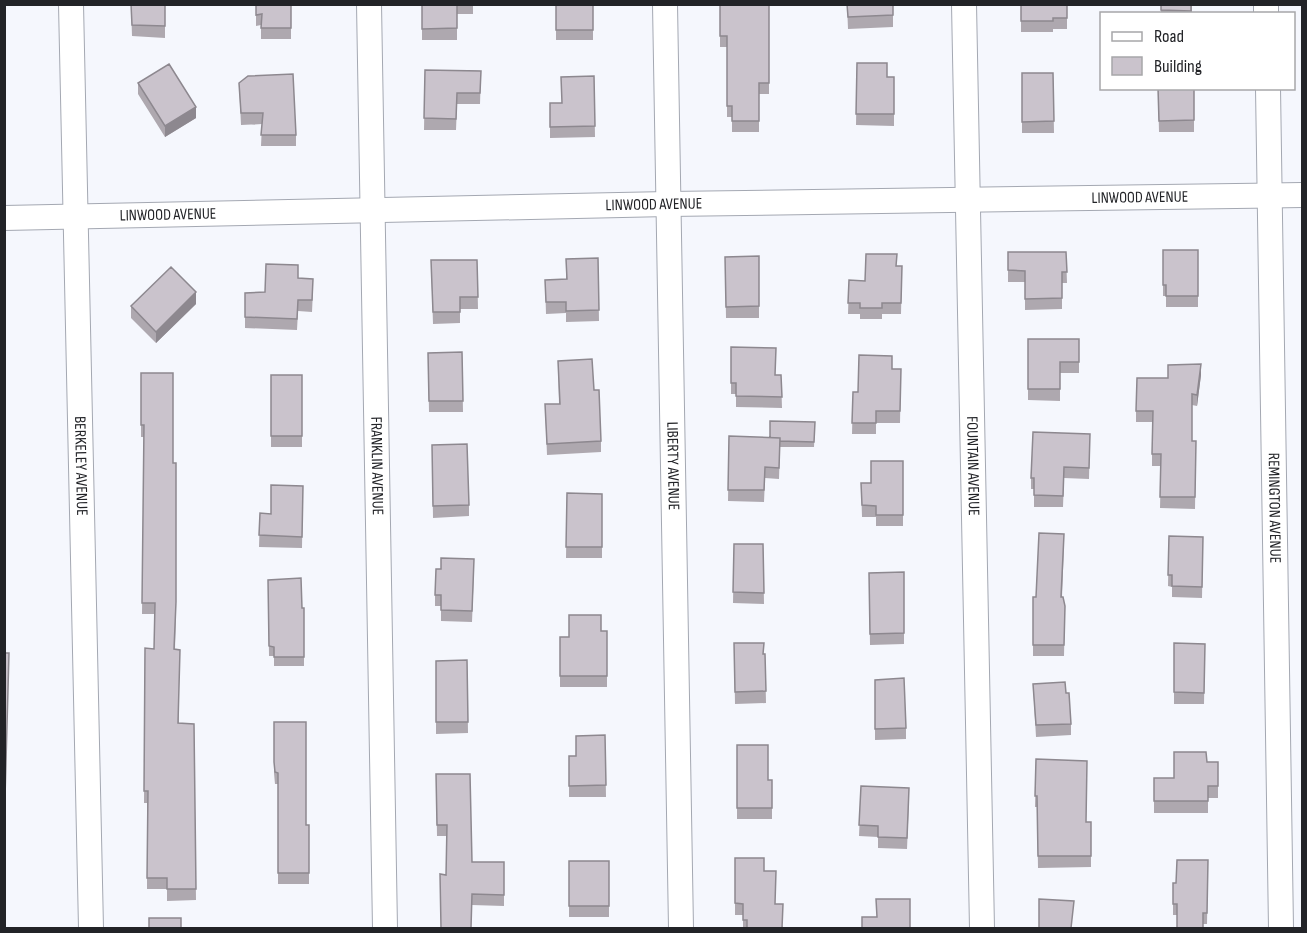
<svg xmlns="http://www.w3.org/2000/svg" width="1307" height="933" font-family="'Sofia Sans Condensed',sans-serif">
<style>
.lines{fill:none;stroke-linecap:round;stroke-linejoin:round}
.minor-casing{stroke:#a4a8b2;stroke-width:26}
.minor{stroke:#fff;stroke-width:24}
.wall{fill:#aea8af}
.shaded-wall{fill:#8d888f}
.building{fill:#cac3cc;stroke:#8d888f;stroke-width:1.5}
.labels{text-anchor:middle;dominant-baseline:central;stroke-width:6;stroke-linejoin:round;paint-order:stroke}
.street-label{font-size:16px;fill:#222327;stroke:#fff}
</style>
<rect width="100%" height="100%" fill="#f5f7fd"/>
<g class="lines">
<defs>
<g id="minor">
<path id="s1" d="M71,4l20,924"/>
<path id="s2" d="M369,4l16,924"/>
<path id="s3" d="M665,4l16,924"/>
<path id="s4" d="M964,4l18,924"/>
<path d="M1266,4v10"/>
<path id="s5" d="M1268,88l13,840"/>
<path id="s6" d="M4,218l664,-14 634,-9"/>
</g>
</defs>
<use href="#minor" class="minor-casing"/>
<use href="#minor" class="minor"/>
</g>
<path class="wall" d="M131,4h34v34l-33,-2z
M256,4h35v35h-30v-14l-5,1z
M422,4h51v10h-16v26h-35z
M556,4h37v36h-37z
M720,4h49v90h-10v38h-27v-15h-5v-70h-7z
M847,4h46v23l-45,2z
M1021,4h46v25h-14v3h-32z
M1161,4h31v10h-31z
M857,63l30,14h7v49l-38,-1z
M425,70l56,1 -1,33h-23l-1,26h-32z
M1022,73h31l1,60h-32z
M594,76l1,61 -45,1v-35h11z
M138,83l58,35 -31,19 -27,-43z
M239,83l57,52v11h-35l1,-22 -21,1z
M1158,88h36v44h-35z
M1163,250h35v57h-32v-11h-3z
M1008,252h58l1,31h-5v26l-37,1v-28h-17z
M759,256v62h-33l-1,-61z
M598,258l1,63 -33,1v-9l-20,1 -1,-34 21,-1v-20z
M431,260h46l1,49h-18v14l-27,1z
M897,266h5l-1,48h-19v5h-22v-5h-12l1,-34 16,1z
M298,278l15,12 -1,22 -14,-1 -1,19 -52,-2v-35l20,-1z
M196,304l-40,39 -25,-25v-12z
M1028,339h51v34h-19v28l-32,-1z
M731,347l45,28h5l1,33 -46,-1v-13h-5z
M462,352l1,60h-34l-1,-59z
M558,361l36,29 7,51v11l-54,3 -2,-51h14z
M892,369h9l-1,54h-24v11h-24l1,-42h5z
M141,373l32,90 3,150 -1,36 4,74 15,1 2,176 -29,1v-12h-20v-86h-3l1,-155 9,1 1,-35h-13l2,-177h-3z
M271,375h31v72h-31z
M1201,375l-4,31 -5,-1v36h4l-1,68 -35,-1 1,-42h-9v-44h-16v-11l32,-33z
M815,422l-1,25h-34l-1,32 -14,-1 -1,24 -36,-1 1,-65 41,2z
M1090,434l-1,45 -25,-1 -1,29h-29v-18h-3v-11z
M432,445l37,60v11l-36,2z
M903,461v65h-27v-9h-14l-1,-34h10z
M303,486l-1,62 -43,-1 1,-34 11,1z
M567,493l35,1v64h-36z
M1169,536l34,1 -1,61 -30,-1v-10l-4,-1z
M734,544h29l1,60 -31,-1z
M1064,545l-2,52 3,9 -1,50h-31v-59h3z
M474,570l-2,52 -31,-1v-15h-6v-11z
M904,572v72l-34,1 -1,-72z
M268,580l34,28h2v58h-30v-10h-5z
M601,631h6v56h-47v-50h9z
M734,643l31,11 1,49 -31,1z
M1174,643l31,1 -1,60h-30z
M467,660l1,73 -32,1v-73z
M875,680l31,48v11l-31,1z
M1033,684l33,9 5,31v11l-35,2z
M274,722l32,103h3v59h-31v-100h-3l-1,-11z
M605,735l1,62h-37v-41h7z
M737,745l31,35h4v39h-35z
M1036,759l50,63h5v45l-53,1 -1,-61h-2z
M1207,762h11v36h-10v15h-54v-35h20z
M436,774l36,88h32v44l-32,-1 -26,-30 1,-39h-10z
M861,786l48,14 -2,49 -29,-1v-11l-19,-1z
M735,858l29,13 19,57h-40v-13h-8z
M1208,860l-1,64h-4l-26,-9h-4v-32h3z
M569,861h40v56h-40z"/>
<path class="shaded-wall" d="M196,107v11l-31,19v-11z
M196,292v12l-40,39v-11z
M1201,364v11l-4,31v-11z"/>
<path class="building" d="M131,4h34v22l-33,-1z
M256,4h35v24h-30l1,-14 -6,1z
M422,4h35v24l-35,1z
M556,4h37v26h-37z
M720,4h49v79h-10v38h-27v-15h-5v-70h-7z
M847,4h46v11l-45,2z
M1021,4h46v14h-14v3h-32z
M1161,4h30v7l-30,-1z
M857,63h30v14h7v37h-38z
M169,64l27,43 -31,19 -27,-43z
M425,70l56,1 -1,22h-23l-1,26 -32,-1z
M1022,73h31l1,48 -32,1z
M293,74l3,61h-35l2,-22h-22l-2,-30 9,-7z
M594,76l1,50 -45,1v-24h12l-1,-26z
M1158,88h36v32l-35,1z
M1163,250h35v46h-32v-11h-3z
M1008,252h58l1,20h-5v26l-37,1v-28l-17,-1z
M866,254h31l-1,12h6l-1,37h-19v5h-22v-5h-12l1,-23 16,1z
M759,256v50l-33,1 -1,-50z
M598,258l1,52 -33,1v-9h-20l-1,-22 22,-1 -1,-20z
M431,260h46l1,37h-18v15h-27z
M266,264l32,1v13l15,1 -1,21h-14l-1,19 -52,-2v-24l20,-1z
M171,267l25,25 -40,40 -25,-26z
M1028,339h51v23h-19v27h-32z
M731,347l45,1 -1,27h6l1,22 -46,-1v-13h-5z
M462,352l1,49h-34l-1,-48z
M859,355l33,1v13h9l-1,42h-24v12h-24l1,-31h5z
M592,359l2,31h5l2,51 -54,3 -2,-40h15l-2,-43z
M1201,364l-4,31 -5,-1v47h4l-1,56h-35l1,-43h-9l1,-43h-17l1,-33h31v-13z
M141,373h32v90h3v139l-2,47 6,1 -2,73 16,1 2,165h-29v-11h-20l1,-87h-4l1,-143 9,1 1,-46h-13l2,-178h-3z
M271,375h31v61h-31z
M770,421l45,1 -1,20 -34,-1v-3h-10z
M1033,432l57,2 -1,34 -25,-1 -1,29 -29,-1v-17h-3z
M729,436l51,2 -1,30 -14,-1 -1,23h-36z
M467,444l2,61 -36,1 -1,-61z
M871,461h32v54h-27v-9l-14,-1 -1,-22h10z
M271,485l32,1 -1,51 -43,-2 1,-22 11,1z
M567,493l35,1v53h-36z
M1039,533l25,1 -3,63h2l2,9 -1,39h-31v-48h3z
M1169,536l34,1 -1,50 -30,-1v-11h-4z
M734,544h29l1,49 -31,-1z
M441,558l33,1 -2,52 -31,-1v-15h-6l1,-26h5z
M904,572v61l-34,1 -1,-61z
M301,578l1,30h2v49h-30v-10l-5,-1 -1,-66z
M569,615h32v16h6v45h-47v-39h9z
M734,643h30l-1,11h2l1,37 -31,1z
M1174,643l31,1 -1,49 -30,-1z
M4,648l1,5h4l-4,145z
M467,660l1,62h-32v-61z
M904,678l2,50 -31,1v-49z
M1065,682l1,11h3l2,31 -35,1 -3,-41z
M274,722h32v103h3v48h-31v-100l-3,-1 -1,-10z
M605,735l1,50 -37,1v-30h7v-20z
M737,745h31v35h4v28h-35z
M1174,752h32l1,10h11v24h-10v15h-54v-23h20z
M1036,759l51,2 -1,61h5v34h-53l-1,-60h-2z
M436,774h34l2,88h32v33l-32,-1 -1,34h-30l-1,-54 6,1 1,-50h-10z
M861,786l48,2 -2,50 -29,-1v-11l-19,-1z
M735,858h29v13h12l-1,33h8l-1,24h-35v-8h-4v-16l-8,-1z
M1177,860h31l-1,53h-4v15h-26v-24h-4v-21h3z
M569,861h40v45h-40z
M876,899h34v29h-48v-11h15z
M1039,899l35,2 -3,27h-32z
M149,918h32v10h-32z"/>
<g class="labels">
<g class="street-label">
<text stroke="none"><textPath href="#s6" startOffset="1136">LINWOOD AVENUE</textPath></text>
<text stroke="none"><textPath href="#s6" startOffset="650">LINWOOD AVENUE</textPath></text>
<text stroke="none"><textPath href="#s6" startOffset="164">LINWOOD AVENUE</textPath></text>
<text stroke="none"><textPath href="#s2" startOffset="462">FRANKLIN AVENUE</textPath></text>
<text stroke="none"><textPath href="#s3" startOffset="462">LIBERTY AVENUE</textPath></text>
<text stroke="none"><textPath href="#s4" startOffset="462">FOUNTAIN AVENUE</textPath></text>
<text stroke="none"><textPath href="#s1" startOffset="462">BERKELEY AVENUE</textPath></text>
<text stroke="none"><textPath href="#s5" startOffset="420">REMINGTON AVENUE</textPath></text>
</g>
</g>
<rect width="1307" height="933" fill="none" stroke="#222327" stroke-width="12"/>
<rect x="1100" y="12" width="195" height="78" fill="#ffffff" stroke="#a7a7a9" stroke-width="1.5"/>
<rect x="1112" y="32" width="30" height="9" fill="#ffffff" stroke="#a7a7a9" stroke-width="1.5"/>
<text x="1154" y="42" font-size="18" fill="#222327">Road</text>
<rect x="1112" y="57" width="30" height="18" fill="#cac3cc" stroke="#a7a7a9" stroke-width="1.5"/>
<text x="1154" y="72" font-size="18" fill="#222327">Building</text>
</svg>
